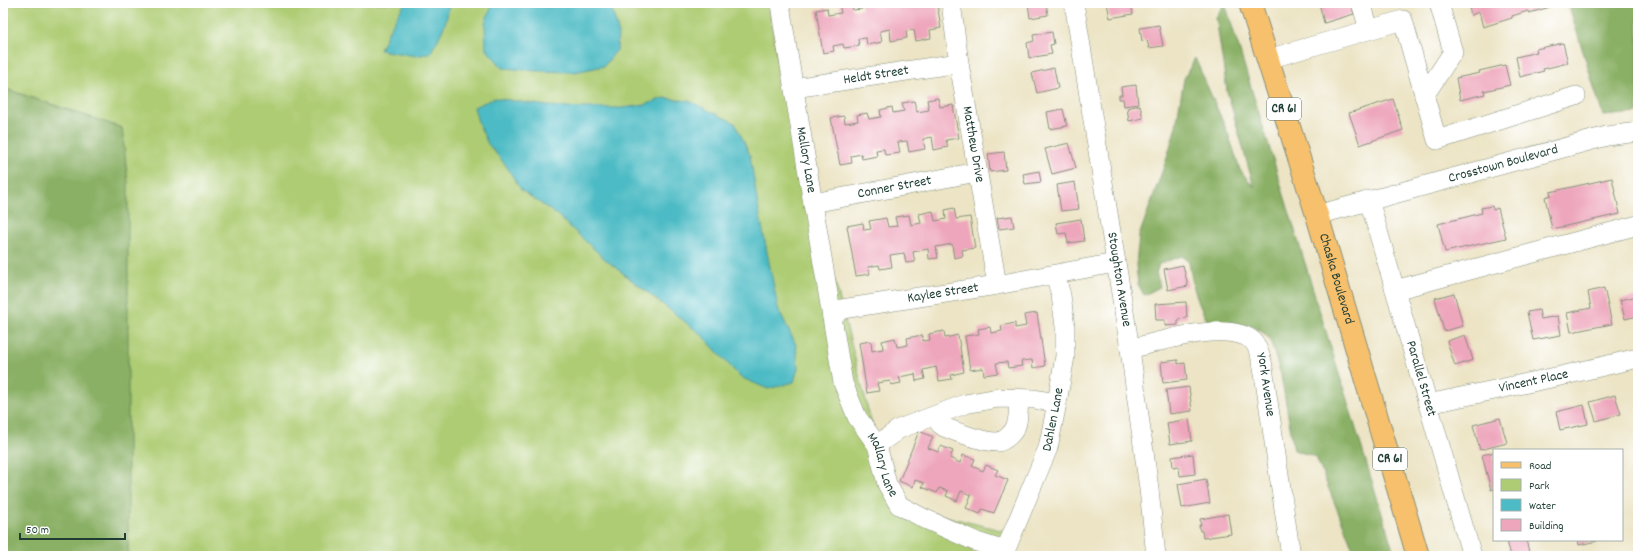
<svg xmlns="http://www.w3.org/2000/svg" width="1641" height="559" font-family="Dekko,sans-serif">
<style>
.green{fill:#aecc73;stroke:#668454}
.forest{fill:#8ab065;stroke:#54764c}
.water{fill:#4dbbc5;stroke:#367c7c}
.building{fill:#eea6bc}
.lines{fill:none;stroke-linecap:round;stroke-linejoin:round}
.minor-casing{stroke:#86907c;stroke-width:20}
.major-casing{stroke:#86907c;stroke-width:24}
.minor{stroke:#fff;stroke-width:19}
.major{stroke:#f7c06c;stroke-width:22}
.labels{text-anchor:middle;dominant-baseline:central;stroke-width:4;stroke-linejoin:round;paint-order:stroke}
.shield{fill:#fff;stroke:#627771;stroke-width:1}
.shield-label{font-size:13px;font-weight:bold;fill:#1f3d34}
.street-label{font-size:14px;fill:#1f3d34;stroke:#fff}
</style>
<rect width="100%" height="100%" fill="#fff"/>
<filter id="ink" filterUnits="userSpaceOnUse"><feTurbulence type="fractalNoise" baseFrequency=".025" numOctaves="2"/><feDisplacementMap in="SourceGraphic" scale="8" xChannelSelector="R" yChannelSelector="G"/><feConvolveMatrix kernelMatrix="1 2 1 2 8 2 1 2 1" color-interpolation-filters="sRGB"/></filter>
<filter id="wash" filterUnits="userSpaceOnUse"><feTurbulence type="fractalNoise" baseFrequency=".012" numOctaves="4" result="noise"/><feDisplacementMap in="SourceGraphic" scale="16" xChannelSelector="R" yChannelSelector="G"/><feGaussianBlur stdDeviation="0.9" result="paint"/><feColorMatrix in="noise" values="0 0 0 0 0 0 0 0 0 0 0 0 0 0 0 0 0 1.4 0 .05"/><feComposite in="paint" operator="in"/></filter>
<g filter="url(#wash)">
<rect width="100%" height="100%" fill="#ece4c5"/>
<path class="green" d="M3,3h765l8,48 101,394 22,60 113,28 -9,23h-875l-6,-428 -119,-40z"/>
<path class="forest" d="M1225,3l170,553h-39l-40,-99 -22,-7 -13,-75 -11,-36 -9,-8 -8,-4 -22,-4h-22c-12,-18 -17,-40 -20,-62l-7,-5 -23,8 -3,9 4,14 -16,8 -6,-11 -2,-19 3,-29 27,-75 10,-35 8,-47 11,-21 34,78 11,34 14,17 -27,-96 -11,-74z
M1568,3h70v110l-35,3z
M3,88l119,40 6,55v373h-125z"/>
<path class="water" d="M405,3h44c-1,19 -9,34 -19,50l-14,3 -36,-6 10,-22z
M493,3h117l8,28 -1,19 -13,16 -29,6 -38,-1 -34,-3 -17,-19 -1,-26z
M495,98l53,8 34,2h40l22,-3 20,-7 25,3 46,22 15,32 8,51 20,102 18,37 2,23 -4,14 -26,7 -28,-12 -38,-42 -96,-75 -50,-46 -35,-24 -16,-26 -17,-20 -10,-22 -4,-15z"/>
<g id="blocks">
<path class="building" d="M839,3h12l2,7 9,-1 -1,-6h40l1,1 35,-1 4,25 -11,2 1,8 -15,3 -2,-11 -8,1 1,7 -16,3 -1,-12 -10,2 2,11 -15,3 -1,-7 -8,1 1,7 -15,2 -1,-4 -10,2 1,5 -11,2 -7,-43 11,-2 1,7 13,-2z
M1028,3h18l2,12 -18,3z
M1107,3h24l2,11 -23,4z
M1319,3h32l3,11 -30,9z
M1468,3h80l2,4 -21,6 -1,-2 -16,5v2l-29,9 -4,-15 -8,3z
M1159,25l4,21 -14,2 -2,-8 -5,1 -2,-13z
M1052,32l2,12 -4,1 2,9 -23,4 -2,-15 7,-2 -1,-6z
M1563,43l5,20 -25,6 1,2 -24,6 -4,-20 21,-5 -1,-3z
M1505,65l5,20 -26,6 1,3 -25,6 -4,-22 24,-5 -1,-2z
M1054,68l4,20 -21,5 -5,-20z
M1136,85l2,19 -14,2 -1,-7h-4v-4h3l-1,-8z
M938,98l2,9 13,-2 6,33 -13,2 2,7 -14,3 -2,-13 -9,2 2,10 -16,3 -2,-11 -9,1 2,11 -15,2 -1,-6 -8,1 1,6 -15,3 -1,-5 -10,2 1,7 -12,2 -9,-47 13,-2 1,7 13,-2 -1,-6 10,-2 2,6 12,-2 -1,-7 12,-3 1,6 11,-2 -2,-8 12,-2 3,11 12,-2 -2,-10z
M1393,99l10,31 -43,15 -11,-32z
M1140,105l3,13 -14,3 -2,-13z
M1063,109l4,17 -17,3 -3,-17z
M1069,143l7,25 -24,6 -7,-25z
M1004,152l2,18 -16,2 -2,-18z
M1039,171l2,11 -16,2 -2,-10z
M1612,178l8,36 -68,15 -7,-32 6,-2 -1,-3z
M1075,182l4,27 -18,2 -4,-26z
M1492,206l1,4 5,-2 8,30 -61,14 -7,-28 44,-11 -1,-5z
M954,208l2,11 14,-2 5,31 -13,2 1,6 -9,2 -2,-14 -16,3 2,11 -9,1 -1,-10 -15,3 2,10 -9,1 -2,-10 -14,2 2,12 -12,2 -1,-4 -11,2 2,7 -14,2 -9,-50 16,-3 1,7 7,-1 -2,-8 17,-3 2,9 9,-1 -2,-9 14,-2 2,10 10,-2 -2,-9 14,-3 2,10 11,-2 -1,-9z
M1012,216l2,11 -15,2 -2,-11z
M1081,219l3,22 -16,2 -2,-10 -8,1 -2,-11z
M1183,265l5,21 -20,4 -4,-21z
M1604,288l8,36 -41,8 -4,-19 24,-5 -3,-16z
M1454,293l9,33 -19,5 -9,-33z
M1638,296v20l-13,3 -5,-19z
M1186,302l1,16 -9,1v6l-13,1v-6h-9l-1,-16z
M1539,310l2,9 17,-3 3,19 -28,5 -6,-28z
M1037,313l8,53 -12,2 -1,-8 -11,1 1,5 -14,2 -1,-6 -11,1 2,10 -14,2 -1,-7 -13,2 -5,-34 14,-2 -1,-5 12,-2 1,6 11,-2 -1,-5 14,-3v5l11,-2 -2,-11z
M944,331l1,7 13,-3 6,37 -13,3 1,4 -13,2 -3,-14 -13,3 2,9 -9,2 -1,-7 -16,3 2,6 -10,2 -1,-4 -13,2 2,8 -12,2 -8,-50 12,-2 1,10 11,-2 -1,-8 13,-3 2,9 11,-2 -1,-7 15,-3 1,6 7,-1 -1,-6z
M1465,335l8,25 -18,6 -8,-25z
M1178,360v4l7,-1 2,17 -24,3 -2,-21z
M1189,387l3,24 -23,3 -3,-24z
M1615,395l6,19 -25,7 -6,-19z
M1584,405l4,19 -28,6 -4,-18z
M1500,418l7,25 -27,7 -7,-25z
M1189,419l3,22 -22,3 -3,-21z
M919,431l14,6 -5,11 10,4 3,-6 12,5 -3,7 10,5 3,-8 12,4 -3,7 11,5 3,-6 12,5 -3,5 13,5 -14,33 -12,-4 -2,5 -14,-6 5,-13 -10,-4 -4,10 -11,-5 2,-5 -9,-3 -2,5 -15,-6 2,-4 -9,-3 -2,7 -14,-6z
M1494,452v37l-3,1 -9,-35z
M1193,454l2,20 -15,2 -1,-10 -6,1 -1,-10z
M1206,479l4,24 -28,5 -4,-24z
M1228,514l3,20 -28,4 -1,-7h-2l-1,-6h2l-1,-6z
M1512,540h14l4,16h-19l-4,-15z
M1578,540h19v1l-18,4z"/>
</g>
</g>
<g filter="url(#ink)">
<use href="#blocks" fill-opacity="0" stroke="#86907c" stroke-width="1"/>
<g class="lines">
<defs>
<g id="minor">
<path id="s1" d="M780,3l3,21 60,359 14,34 20,28 10,39 12,21 24,13 54,24 28,9"/>
<path id="s2" d="M951,3l8,60 38,222"/>
<path id="s3" d="M1074,3l56,346 19,140 7,67"/>
<path d="M1361,3l8,26"/>
<path d="M1268,59l135,-39 34,120 139,-44"/>
<path id="s4" d="M794,88l165,-25"/>
<path d="M1424,96l29,-44 -14,-49"/>
<path id="s5" d="M1369,200l103,356"/>
<path id="s6" d="M813,203l164,-31"/>
<path id="s7" d="M1317,215l290,-79 31,-4"/>
<path d="M1395,290l243,-65"/>
<path id="s8" d="M832,317l10,-8 155,-24 118,-22"/>
<path id="s9" d="M1130,349c28,-7 99,-30 123,-8 4,4 7,14 9,20l29,195"/>
<path id="s10" d="M1428,404l137,-29 73,-17"/>
<path d="M935,416l5,8 4,3c12,5 42,16 54,15 7,-1 15,-9 18,-16 3,-8 2,-19 3,-27"/>
<path d="M877,445l22,-16 66,-25 33,-6 36,1 23,4"/>
<path id="s11" d="M1003,556l45,-108 9,-45 8,-47v-29l-4,-32 -6,-20"/>
</g>
<g id="major">
<path id="s12" d="M1250,3l67,212 101,341"/>
</g>
</defs>
<use href="#minor" class="minor-casing"/>
<use href="#major" class="major-casing"/>
<use href="#minor" class="minor"/>
<use href="#major" class="major"/>
</g>
</g>
<g class="labels">
<g class="shield">
<rect x="1267" y="98" width="34" height="22" rx="3"/>
<rect x="1373" y="448" width="34" height="22" rx="3"/>
</g>
<g class="shield-label">
<text x="1284" y="109">CR 61</text>
<text x="1390" y="459">CR 61</text>
</g>
<g class="street-label">
<text stroke="none"><textPath href="#s4" startOffset="83">Heldt Street</textPath></text>
<text stroke="none"><textPath href="#s2" startOffset="143">Matthew Drive</textPath></text>
<text stroke="none"><textPath href="#s1" startOffset="159">Mallory Lane</textPath></text>
<text stroke="none"><textPath href="#s7" startOffset="193">Crosstown Boulevard</textPath></text>
<text stroke="none"><textPath href="#s6" startOffset="83">Conner Street</textPath></text>
<text stroke="none"><textPath href="#s3" startOffset="280">Stoughton Avenue</textPath></text>
<text stroke="none"><textPath href="#s12" startOffset="289">Chaska Boulevard</textPath></text>
<text stroke="none"><textPath href="#s8" startOffset="115">Kaylee Street</textPath></text>
<text stroke="none"><textPath href="#s5" startOffset="186">Parallel Street</textPath></text>
<text stroke="none"><textPath href="#s10" startOffset="108">Vincent Place</textPath></text>
<text stroke="none"><textPath href="#s9" startOffset="173">York Avenue</textPath></text>
<text stroke="none"><textPath href="#s11" startOffset="146">Dahlen Lane</textPath></text>
<text stroke="none"><textPath href="#s1" startOffset="477">Mallary Lane</textPath></text>
</g>
</g>
<rect width="1641" height="559" fill="none" stroke="#fff" stroke-width="16"/>
<rect x="1493" y="449" width="130" height="92" fill="#ffffff" stroke="#a5b1ae"/>
<rect x="1501" y="462" width="20" height="6" fill="#f7c06c" stroke="#a5b1ae"/>
<text x="1529" y="469" font-size="12" fill="#1f3d34">Road</text>
<rect x="1501" y="479" width="20" height="12" fill="#aecc73" stroke="#a5b1ae"/>
<text x="1529" y="489" font-size="12" fill="#1f3d34">Park</text>
<rect x="1501" y="499" width="20" height="12" fill="#4dbbc5" stroke="#a5b1ae"/>
<text x="1529" y="509" font-size="12" fill="#1f3d34">Water</text>
<rect x="1501" y="519" width="20" height="12" fill="#eea6bc" stroke="#a5b1ae"/>
<text x="1529" y="529" font-size="12" fill="#1f3d34">Building</text>
<path d="M20 533v6h105v-6" fill="none" stroke="#1f3d34" stroke-width="2"/>
<text x="26" y="533" font-size="12" fill="#1f3d34" stroke="#ffffff" stroke-width="3" paint-order="stroke">50 m</text>
</svg>
